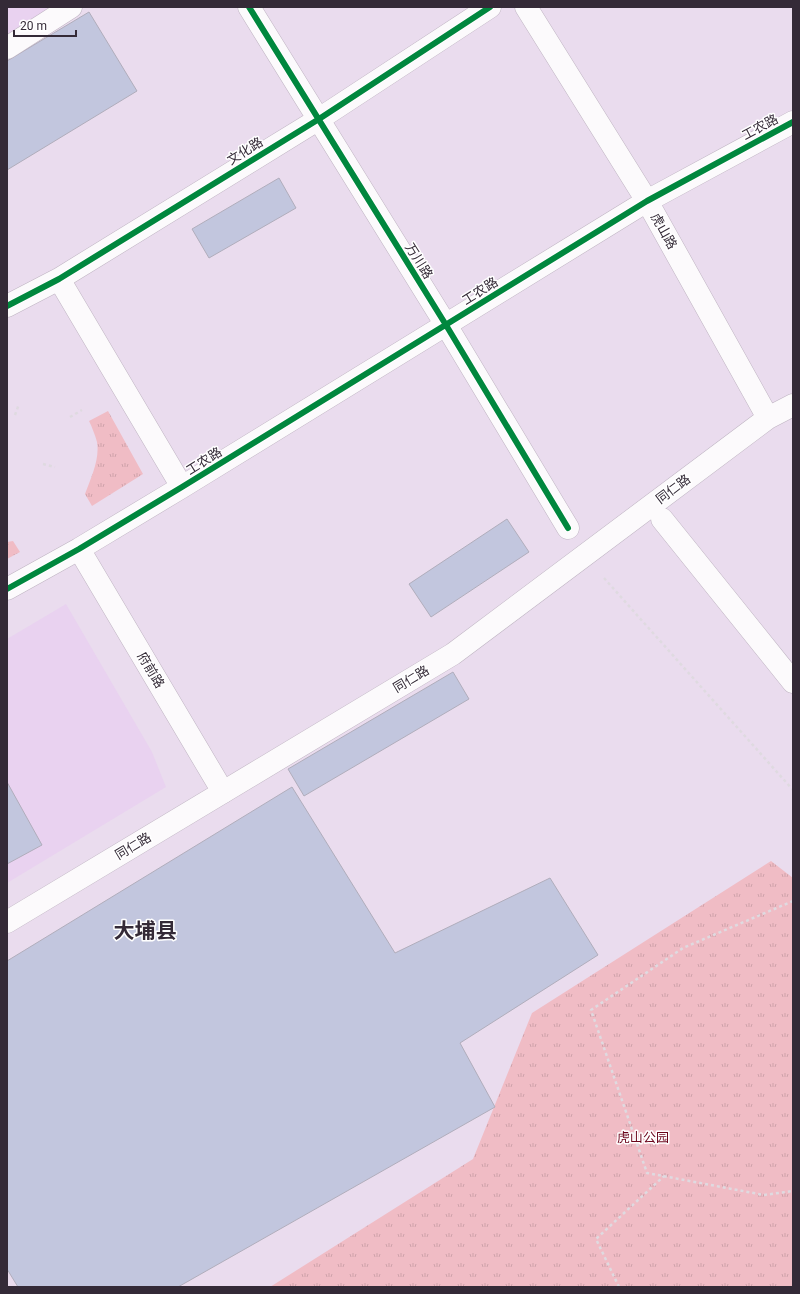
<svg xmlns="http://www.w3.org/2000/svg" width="800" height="1294" font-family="Roboto,'Noto Sans SC',sans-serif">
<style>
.built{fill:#e9d2f0}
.grass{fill:url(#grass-tufts)}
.building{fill:#c2c6de;stroke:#b0adbb}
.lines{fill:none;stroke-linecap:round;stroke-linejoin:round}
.minor-casing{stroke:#bfb4c2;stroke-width:23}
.major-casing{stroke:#bfb4c2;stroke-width:23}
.path{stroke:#dfdae0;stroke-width:2.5;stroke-dasharray:3 3;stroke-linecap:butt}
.minor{stroke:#fcfafc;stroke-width:22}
.major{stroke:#fcfafc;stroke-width:22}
.cycleway-casing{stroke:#fff;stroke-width:8}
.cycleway{stroke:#00873e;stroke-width:6}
.labels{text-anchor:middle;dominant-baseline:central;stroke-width:3;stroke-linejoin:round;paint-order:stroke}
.street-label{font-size:13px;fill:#342a37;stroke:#fff}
.park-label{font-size:13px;fill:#6b041b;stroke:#fff}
.town-label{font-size:21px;font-weight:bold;fill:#342a37;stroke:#fff}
</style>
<defs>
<pattern id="grass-tufts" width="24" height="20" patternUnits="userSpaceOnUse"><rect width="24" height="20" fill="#f0bcc5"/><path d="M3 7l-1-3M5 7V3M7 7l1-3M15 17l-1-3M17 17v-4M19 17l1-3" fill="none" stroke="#cea2aa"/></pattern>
</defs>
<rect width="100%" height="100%" fill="#eadcee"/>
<path class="built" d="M7,7h52l-52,32z
M66,604l86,148 14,35 -159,96v-244z"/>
<path class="grass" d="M108,411l35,63 -51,32 -7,-12c6,-16 15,-35 12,-52 -2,-7 -5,-15 -8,-21z
M13,541l7,11 -13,7v-17z
M771,861l22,17v409h-523l203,-128 59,-146z"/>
<path class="building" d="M89,12l48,79 -130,79v-109z
M279,178l17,30 -87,50 -17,-29z
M507,519l22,33 -98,65 -22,-33z
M453,672l16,27 -165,97 -16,-27z
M7,782l35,63 -35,19z
M292,787l103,166 155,-75 48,77 -138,88 35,64 -317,180h-160l-11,-18v-308z"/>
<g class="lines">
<defs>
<path id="minor" d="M249,7l197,318 122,203
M7,48l64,-41
M59,279l123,208
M7,306l52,-27 260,-160 171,-112
M662,519l131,163
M79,549l144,243
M7,589l72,-40 103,-62 465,-286 146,-79"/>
<path id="major" d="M526,7l121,194 121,217
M7,922l446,-268 315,-236 25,-13"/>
</defs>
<use href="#minor" class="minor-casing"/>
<use href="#major" class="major-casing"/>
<path class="path" d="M15,415l4,-11
M70,417l12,-7
M43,464l12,3
M604,578l189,212
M793,901l-110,47 -92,62 56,163 117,22 29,-4
M619,1287l-23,-48 68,-63"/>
<use href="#minor" class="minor"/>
<use href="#major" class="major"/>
<defs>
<path id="cycleway" d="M249,7l197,318 122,203
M7,306l52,-27 260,-160 171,-112
M7,589l72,-40 103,-62 465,-286 146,-79"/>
</defs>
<use href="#cycleway" class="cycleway-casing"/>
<use href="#cycleway" class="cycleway"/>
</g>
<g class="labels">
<g class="street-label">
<text transform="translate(760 127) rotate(-28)">工农路</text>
<text transform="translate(245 151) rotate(-32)">文化路</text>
<text transform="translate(664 231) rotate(61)">虎山路</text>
<text transform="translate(419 261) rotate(58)">万川路</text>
<text transform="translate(480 291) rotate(-32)">工农路</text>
<text transform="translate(204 461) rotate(-32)">工农路</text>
<text transform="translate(673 489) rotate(-37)">同仁路</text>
<text transform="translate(151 670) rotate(59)">府前路</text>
<text transform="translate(411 679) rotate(-31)">同仁路</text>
<text transform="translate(133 846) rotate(-31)">同仁路</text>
</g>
<g class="park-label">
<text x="643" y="1137">虎山公园</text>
</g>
<g class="town-label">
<text x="145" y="931">大埔县</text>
</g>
</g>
<rect width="800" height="1294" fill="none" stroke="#342a37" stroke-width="16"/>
<path d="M14 30v6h62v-6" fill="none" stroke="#342a37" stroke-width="2"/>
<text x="20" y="30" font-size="12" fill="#342a37" stroke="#ffffff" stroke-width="3" paint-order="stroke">20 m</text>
</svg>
